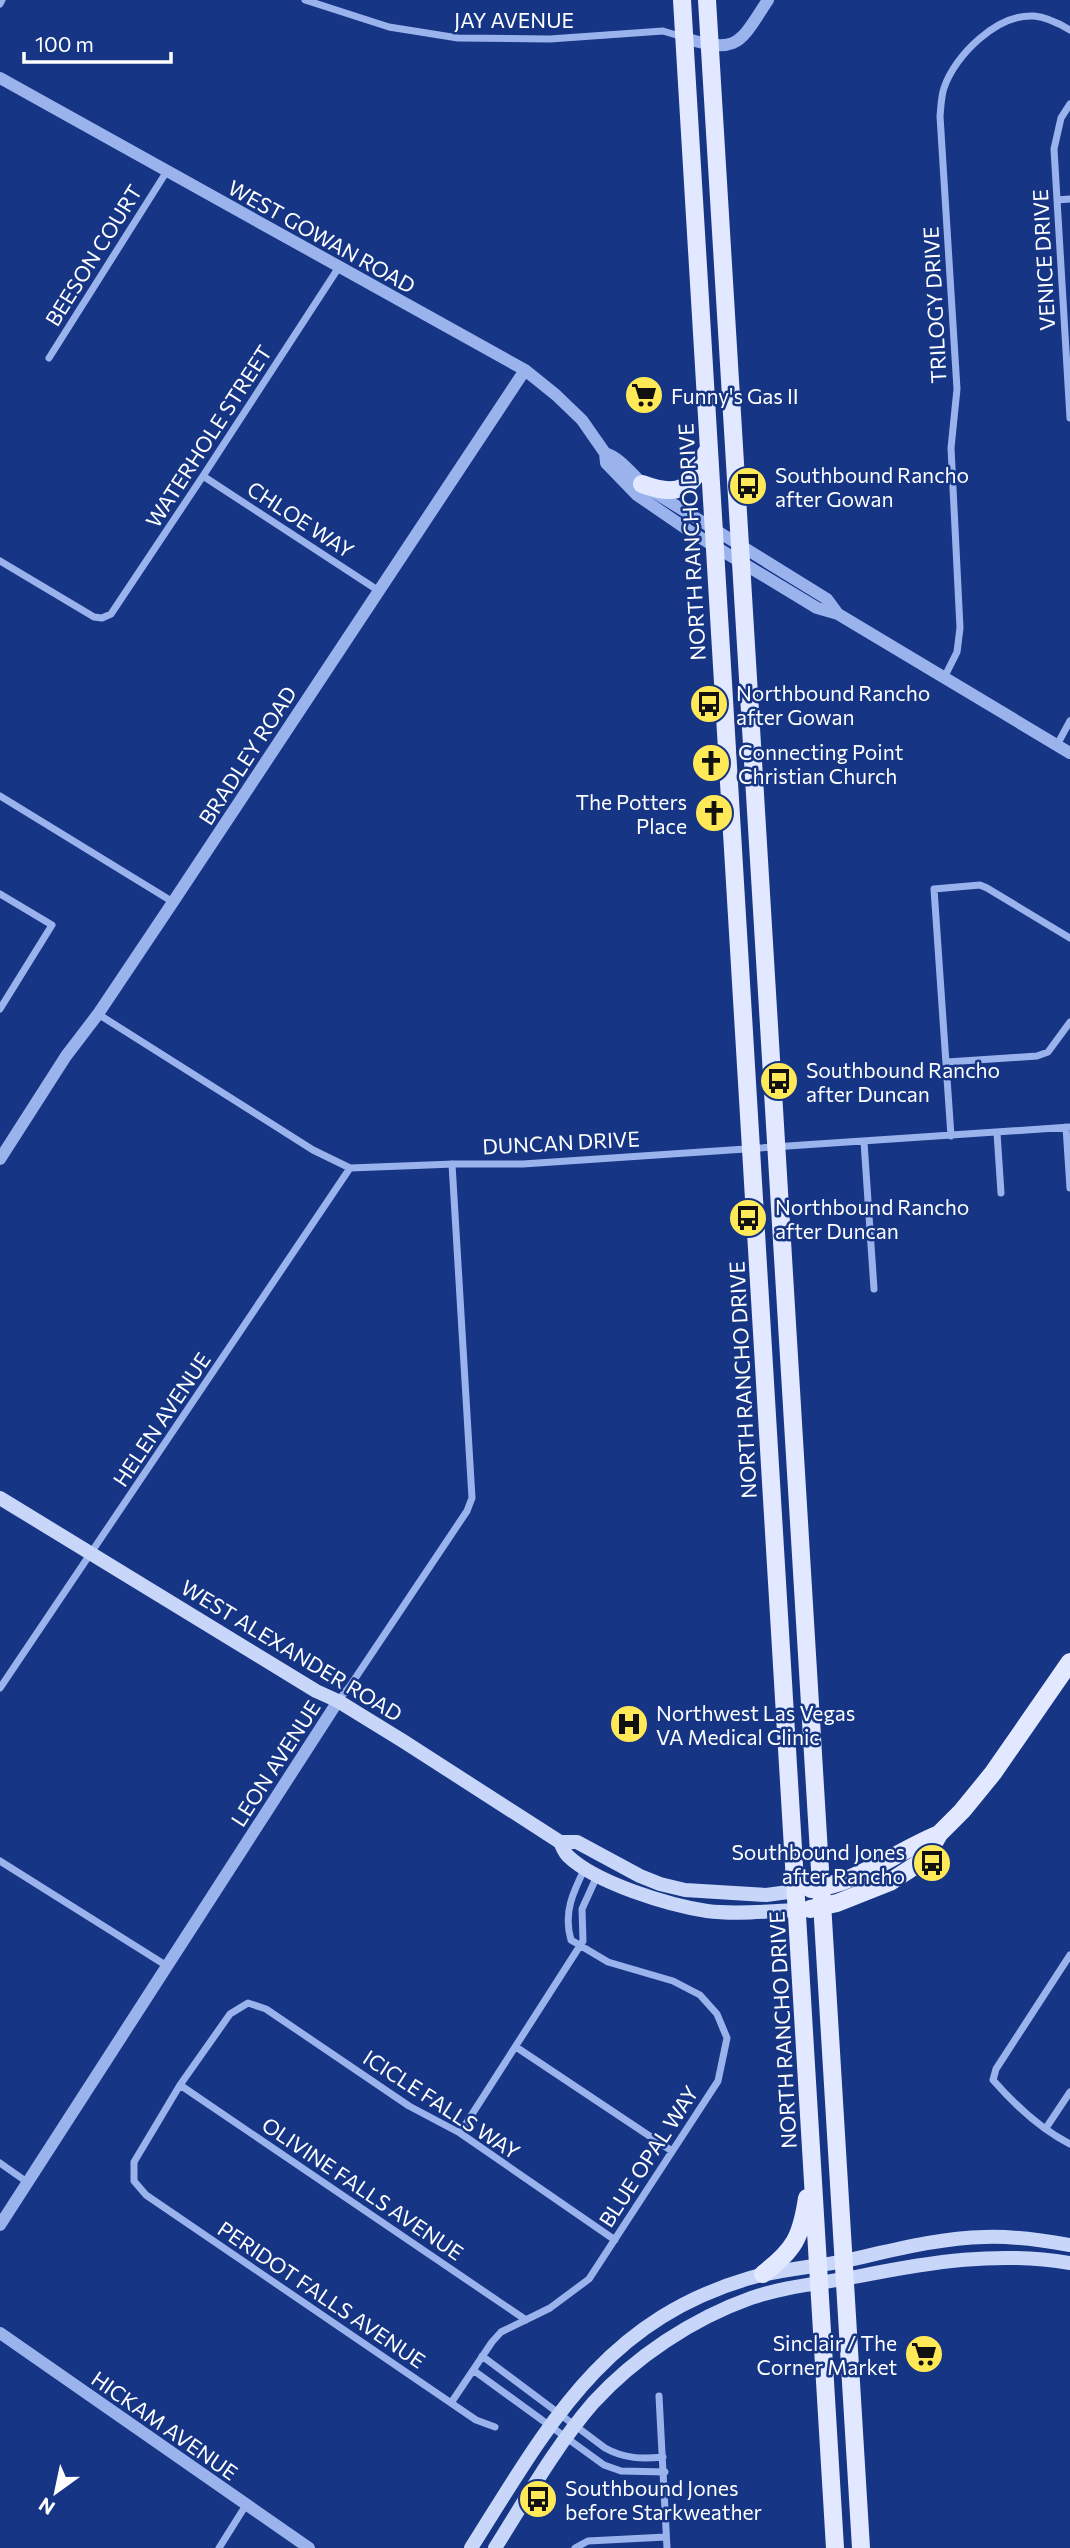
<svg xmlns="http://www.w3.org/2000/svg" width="1070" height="2548" font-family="Commissioner,sans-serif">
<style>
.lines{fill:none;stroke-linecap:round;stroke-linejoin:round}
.minor{stroke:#9bb3ed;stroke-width:7}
.tertiary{stroke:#9bb3ed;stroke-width:12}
.secondary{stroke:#c8d6fa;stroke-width:14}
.primary{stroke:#e1e8ff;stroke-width:18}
.labels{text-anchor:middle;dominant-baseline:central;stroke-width:5;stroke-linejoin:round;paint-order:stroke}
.street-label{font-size:21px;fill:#fff;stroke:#163585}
.poi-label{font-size:21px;fill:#fff;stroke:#163585;text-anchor:start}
</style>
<rect width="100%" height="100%" fill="#163585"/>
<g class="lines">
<path class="minor" d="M305,0l84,27 69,11 92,1 113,-8 20,6
M0,4l2,-4
M1070,104l-9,14 -7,31 16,269
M1057,200l13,-1
M49,358l118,-187
M203,476l176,115
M0,561l94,56 8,1 9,-4 92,-138 136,-209
M944,678l13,-26 3,-24 -9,-180 6,-59 -17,-273c1,-9 1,-19 4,-28 11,-33 53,-74 90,-72 12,1 26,8 36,14
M1057,745l13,-24
M0,796l173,106
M0,894l52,31 -52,84
M98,1014l215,136 37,18 104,-4h69l547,-37
M947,1062l90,-6 11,-4 22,-30
M1066,1127l4,61
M997,1133l4,60
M951,1136l-17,-247 46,-4 7,3 83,50
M864,1142l10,147
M0,1688l350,-520
M338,1701l12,-15 117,-175 5,-13 -20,-334
M0,1861l167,105
M1070,1955l-74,114 -3,11c21,24 49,50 77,64
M516,2047l156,104
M180,2085l346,235
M1046,2128l24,-36
M460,2133l123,-192 -1,-32 15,-33
M0,2163l27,19
M482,2356l123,92c20,11 37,11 58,9
M473,2370l131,95 17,6 44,1
M659,2396l8,152
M451,2403l41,-61 9,-10 49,-24 39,-29 129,-198 9,-43 -10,-24 -17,-19 -27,-14 -65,-19 -37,-22c-8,-27 2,-48 14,-72
M495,2427l-19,-7 -330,-225 -12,-14v-19l46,-77 50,-71 18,-11 18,6 143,97 51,27 155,107
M219,2548l27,-43
M575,2548l13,-7 78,-4"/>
<path class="tertiary" d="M684,38c55,16 55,6 84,-38
M0,78l525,292 31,25 26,25 23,33 1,10 31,32 54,37 126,76 21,6
M605,453c18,6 28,24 44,36l178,110 11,15 232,139
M0,1159l66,-103 32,-42 75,-112 352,-532
M0,2225l338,-524
M0,2333l309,215"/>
<path class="secondary" d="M0,1498l316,193 22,10 65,40 157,101h17l63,34 20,8 25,6 81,5 30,-4
M560,1842c2,4 4,10 8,14 28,27 100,49 139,55 30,4 61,0 91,-1
M471,2548c76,-120 131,-227 279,-270 30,-9 67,-11 99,-18 45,-10 90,-22 136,-23 29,-1 57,3 85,8
M495,2548c31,-49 60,-101 98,-145 42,-46 99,-84 158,-105 34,-12 73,-15 109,-22 70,-14 138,-25 210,-13"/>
<path class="primary" d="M682,0l153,2548
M707,0l154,2548
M642,484c37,14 52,5 64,-31
M811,1889c47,-6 86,-38 128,-55
M810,1909l27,-6 53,-21 34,-22 15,-26 23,-23 31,-38 77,-111
M763,2274c31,-24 38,-36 44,-76"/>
</g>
<defs>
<symbol id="supermarket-disc" viewBox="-11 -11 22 22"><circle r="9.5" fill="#ffe957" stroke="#163585"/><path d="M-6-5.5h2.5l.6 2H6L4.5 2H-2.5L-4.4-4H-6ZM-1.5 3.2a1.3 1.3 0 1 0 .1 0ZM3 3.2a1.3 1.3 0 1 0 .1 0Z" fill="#111"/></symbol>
<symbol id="bus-disc" viewBox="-11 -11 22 22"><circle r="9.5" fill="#ffe957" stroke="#163585"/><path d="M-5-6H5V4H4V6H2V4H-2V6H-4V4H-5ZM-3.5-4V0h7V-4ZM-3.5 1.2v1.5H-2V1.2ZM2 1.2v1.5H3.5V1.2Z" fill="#111"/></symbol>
<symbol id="church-disc" viewBox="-11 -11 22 22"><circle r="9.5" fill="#ffe957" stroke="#163585"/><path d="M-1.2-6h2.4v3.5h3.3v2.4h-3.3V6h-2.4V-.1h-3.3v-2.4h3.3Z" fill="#111"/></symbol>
<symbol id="hospital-disc" viewBox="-11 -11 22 22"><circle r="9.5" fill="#ffe957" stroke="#163585"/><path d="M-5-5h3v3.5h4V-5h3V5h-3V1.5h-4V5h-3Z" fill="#111"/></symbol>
</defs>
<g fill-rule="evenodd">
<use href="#supermarket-disc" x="622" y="373" width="44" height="44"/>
<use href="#bus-disc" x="726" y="464" width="44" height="44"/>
<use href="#bus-disc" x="687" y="682" width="44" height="44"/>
<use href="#church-disc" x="689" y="741" width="44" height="44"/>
<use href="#church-disc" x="692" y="791" width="44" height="44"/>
<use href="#bus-disc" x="757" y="1059" width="44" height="44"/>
<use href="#bus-disc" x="726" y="1196" width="44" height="44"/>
<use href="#hospital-disc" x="607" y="1702" width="44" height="44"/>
<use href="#bus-disc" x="910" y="1841" width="44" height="44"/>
<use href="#supermarket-disc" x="902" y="2332" width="44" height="44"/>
<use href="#bus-disc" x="516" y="2477" width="44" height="44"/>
</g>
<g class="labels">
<g class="street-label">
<text x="514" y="19">JAY AVENUE</text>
<text transform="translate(322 236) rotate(29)">WEST GOWAN ROAD</text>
<text transform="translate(93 255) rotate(-58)">BEESON COURT</text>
<text transform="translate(1043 260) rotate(-93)">VENICE DRIVE</text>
<text transform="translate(934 305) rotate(-93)">TRILOGY DRIVE</text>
<text transform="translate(208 436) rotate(-57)">WATERHOLE STREET</text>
<text transform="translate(301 519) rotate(33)">CHLOE WAY</text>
<text transform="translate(691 542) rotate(-93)">NORTH RANCHO DRIVE</text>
<text transform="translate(247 755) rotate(-57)">BRADLEY ROAD</text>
<text transform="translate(561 1142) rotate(-3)">DUNCAN DRIVE</text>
<text transform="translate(742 1380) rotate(-93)">NORTH RANCHO DRIVE</text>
<text transform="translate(161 1419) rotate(-56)">HELEN AVENUE</text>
<text transform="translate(292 1650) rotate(31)">WEST ALEXANDER ROAD</text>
<text transform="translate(275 1763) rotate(-57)">LEON AVENUE</text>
<text transform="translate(782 2030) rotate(-93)">NORTH RANCHO DRIVE</text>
<text transform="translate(442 2104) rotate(33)">ICICLE FALLS WAY</text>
<text transform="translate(648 2156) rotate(-57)">BLUE OPAL WAY</text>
<text transform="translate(363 2188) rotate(34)">OLIVINE FALLS AVENUE</text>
<text transform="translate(322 2294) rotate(34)">PERIDOT FALLS AVENUE</text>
<text transform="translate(165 2425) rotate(35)">HICKAM AVENUE</text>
</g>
<g class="poi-label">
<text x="671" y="395">Funny's Gas II</text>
<text x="775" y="474">Southbound Rancho<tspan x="775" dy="24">after Gowan</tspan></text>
<text x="736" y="692">Northbound Rancho<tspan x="736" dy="24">after Gowan</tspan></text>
<text x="738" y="751">Connecting Point<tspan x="738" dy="24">Christian Church</tspan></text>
<text x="687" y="801" text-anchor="end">The Potters<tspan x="687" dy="24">Place</tspan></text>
<text x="806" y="1069">Southbound Rancho<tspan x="806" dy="24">after Duncan</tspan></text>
<text x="775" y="1206">Northbound Rancho<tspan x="775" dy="24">after Duncan</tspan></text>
<text x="656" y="1712">Northwest Las Vegas<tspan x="656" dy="24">VA Medical Clinic</tspan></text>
<text x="905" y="1851" text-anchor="end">Southbound Jones<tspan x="905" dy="24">after Rancho</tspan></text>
<text x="897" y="2342" text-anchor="end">Sinclair / The<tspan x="897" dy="24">Corner Market</tspan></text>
<text x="565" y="2487">Southbound Jones<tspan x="565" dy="24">before Starkweather</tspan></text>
</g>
</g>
<g transform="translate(56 2492) rotate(213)" stroke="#163585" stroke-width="5" paint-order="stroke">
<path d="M0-5L12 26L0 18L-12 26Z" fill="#ffffff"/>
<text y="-10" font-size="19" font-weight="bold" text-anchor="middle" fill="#ffffff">N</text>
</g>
<path d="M24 52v10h147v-10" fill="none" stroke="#ffffff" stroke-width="3.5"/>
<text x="35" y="52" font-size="21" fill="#ffffff" stroke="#163585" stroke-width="5" paint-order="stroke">100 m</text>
</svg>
